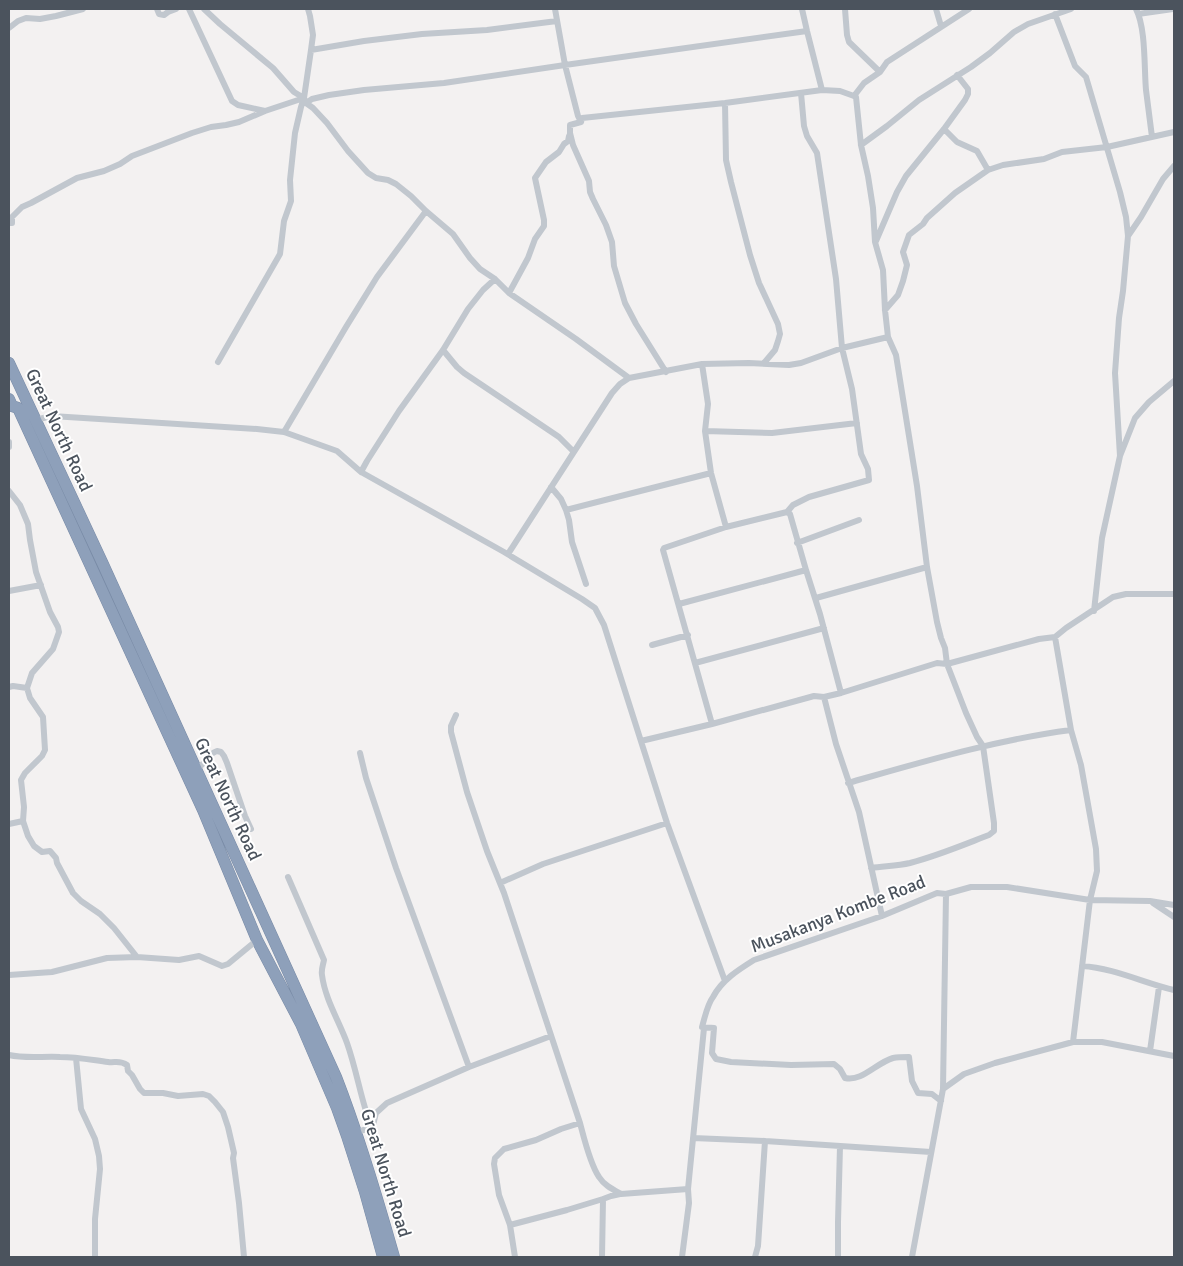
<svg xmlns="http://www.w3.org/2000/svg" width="1183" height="1266" font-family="Signika,sans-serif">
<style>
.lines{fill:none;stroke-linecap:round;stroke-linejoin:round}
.highway-casing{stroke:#798ba6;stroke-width:12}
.street{stroke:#c1c7ce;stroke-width:6}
.highway{stroke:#8ea0ba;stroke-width:11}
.labels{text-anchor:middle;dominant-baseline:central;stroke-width:4;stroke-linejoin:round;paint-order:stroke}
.street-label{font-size:18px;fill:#4b535d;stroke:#fff}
</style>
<rect width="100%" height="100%" fill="#f3f1f1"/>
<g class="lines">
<defs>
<path id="highway" d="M9,363l93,199 234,515c23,59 41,120 58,180
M9,399l3,7 6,2 185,402 54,130 44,84 36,84 10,28 18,56 18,65"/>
</defs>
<use href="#highway" class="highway-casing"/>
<path class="street" d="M157,9l2,5 5,1 4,-3 8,-3
M189,9l43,92 6,4 27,6 39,-13
M204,9l16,15 53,44 21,24 10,6 2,5 7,5 14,15 21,28 20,22 8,5 12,2 8,4 15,12 15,15 27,23 17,24 10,11 15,10 14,14 67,46 53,39
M555,9l10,56 13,51 3,6
M802,9l5,22 15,59
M845,9l2,26 2,7 31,30
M936,9l5,17
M1136,9c10,19 8,59 10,81 2,16 4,31 6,47
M1055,14l20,52 11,11 34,115 6,25 2,19 -5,55 -4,27 -4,55 5,83
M1138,14l35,-5
M9,28l9,-7 8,-3 14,1 16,-3 27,-7
M311,50l53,-9 58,-7 65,-4 70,-9
M854,96l2,1 5,48 7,31 5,32 2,34 8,28 2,40 3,27 8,18 21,131 10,81 10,55 4,16 4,10 2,16 19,49 11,24 6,9 11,77v8l-5,4c-26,10 -52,21 -79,28 -13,3 -26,3 -39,5
M854,96l10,-13 16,-11 7,-10 82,-53
M306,103l6,-4 17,-4 35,-5 80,-7 121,-18 242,-34
M725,103l1,57 5,22 19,73 9,28 19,41 2,10 -2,7 -3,9 -11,13
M944,129l13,13 20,9 11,19
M861,145l26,-19 32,-26 52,-33 19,-14 24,-21 14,-8 43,-15
M9,223h3v-6l10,-10 9,-4 46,-25 27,-7 16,-7 12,-8 60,-23 19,-6 15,-2 13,-3 26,-11
M1128,236l13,-19 22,-38 11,-13
M876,241l21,-49 9,-16 38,-47 21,-29 3,-6v-5l-11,-14
M509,293l19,-35 7,-19 9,-13v-6l-9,-42 11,-16 13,-10 5,-8 4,-3 1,-5
M885,310l13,-15 5,-14 4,-16 -4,-13 6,-17 14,-11 4,-6 28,-25 33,-23 15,-5 41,-6 18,-7 45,-5 67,-15
M443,350l14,17 7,6 95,64 15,15
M218,362l62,-108 4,-33 7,-20 -1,-21 5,-47 6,-26 3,-9 7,-48 2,-15 -3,-19 -2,-7
M702,364l6,40 -3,27 6,42 15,54
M666,372l-30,-48 -11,-21 -11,-37 -2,-24 -6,-17 -13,-26 -3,-7 -1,-11 -16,-36 -3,-12v-8l11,-3 1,-4 143,-15 97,-13 18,1 14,5
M35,420l17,-4 205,13 27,3 53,19 24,21 143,80 78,47 13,9 9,17 63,198 58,158
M705,431l67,2 85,-10
M284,432l62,-105 31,-50 49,-66
M9,442v5
M361,472l6,-11 32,-50 44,-61 25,-41 15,-19 12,-11
M551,487l10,12 5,11 3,10 3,22 14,42
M9,491l11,14 8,19 2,16 6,32 14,40 8,15 1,5 -6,17 -21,24 -5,15 3,10 13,19 2,33 -3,6 -17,17 -4,7 3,27 -1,14 5,15 6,10 8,6 8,-1 6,7 1,5 16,30 8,8 19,13 14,14 23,29
M566,510l145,-37
M787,512l3,2 16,56 14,44 21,79
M797,543l62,-23
M508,554l104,-161 8,-9 9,-6 73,-14 47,-1 40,2 12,-2 41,-15 46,-11
M9,591l32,-6
M816,598l111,-31
M679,604l127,-34
M1094,611l8,-73 18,-82 15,-38 14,-16 25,-21
M1055,637l16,93 10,35 15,84 1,22 -7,29 -17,142
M652,645l36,-10
M695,663l129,-35
M9,687l4,-1 14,2
M824,697l12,47 23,68 23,104
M456,715l-5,11v6l16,60 20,59 17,42 76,230c4,15 10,41 19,54 5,8 13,12 22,17l67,-5
M712,724l-49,-174 1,-2 62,-21 61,-15 6,-7 16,-8 60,-17 -1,-11 -7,-15 -9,-65 -10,-41 -6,-69 -19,-126 -10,-17 -3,-10 -3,-33
M641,741l71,-17 102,-28 10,1 17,-4 96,-30 10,1 92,-25 16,-2 11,-9 47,-31 13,-3h48
M360,753l6,25 30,90 73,199
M195,769c12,-4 10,-14 22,-18l4,1 3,4 3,7 18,53 6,13
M848,783c74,-21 147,-43 223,-53
M9,824l14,-3
M288,877l36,83c-1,5 -3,10 -2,15 3,24 17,46 25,68 10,28 14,58 25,86
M500,883l43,-19 124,-41
M1153,903l21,14
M1082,966c32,2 62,17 92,24
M9,975l43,-3 55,-14 30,-1 42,3 20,-4 23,10 6,-2 29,-24
M702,1027l12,1 -2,25 4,6 15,3 60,3 43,-1 6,5 5,9c17,4 31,-15 48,-20 5,-1 11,-1 16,-1l3,24 6,12 14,1 9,7
M1150,1051l9,-64
M9,1055c17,4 34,1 51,2 17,0 32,3 48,5 7,1 12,-2 19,3l1,6 4,4 8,14 4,4h19l15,3 25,-2 6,2 6,6 8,10 5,15 6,26 -1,5 6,45 5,54
M76,1058l5,51 14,30 4,17 1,13 -5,50v38
M943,1089l3,-195
M356,1134l7,-4 9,-1 4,-16 11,-10 82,-36 82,-31
M693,1138l72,3 166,11
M510,1225l57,-15 36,-11
M515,1257l-5,-32 -11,-30 -5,-31 1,-6 9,-9 32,-9 25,-11 19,-6
M602,1257l1,-58 8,-3 9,-2
M682,1257l7,-54 -1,-14 16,-161 -2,-1c3,-10 5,-22 11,-30 9,-17 25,-27 41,-37l128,-44 55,-23 9,1 25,-7h36l83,13 60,1 24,4
M755,1257l3,-11 7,-105
M838,1257v-35l2,-76
M912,1257l31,-168 21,-15 31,-11 78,-21h29l72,14"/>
<use href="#highway" class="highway"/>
</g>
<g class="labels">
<g class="street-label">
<text transform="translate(59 430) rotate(65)">Great North Road</text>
<text transform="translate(228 799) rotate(65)">Great North Road</text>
<text transform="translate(838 914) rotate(-21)">Musakanya Kombe Road</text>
<text transform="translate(386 1173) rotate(73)">Great North Road</text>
</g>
</g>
<rect width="1183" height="1266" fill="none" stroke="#4b535d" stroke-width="20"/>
</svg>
